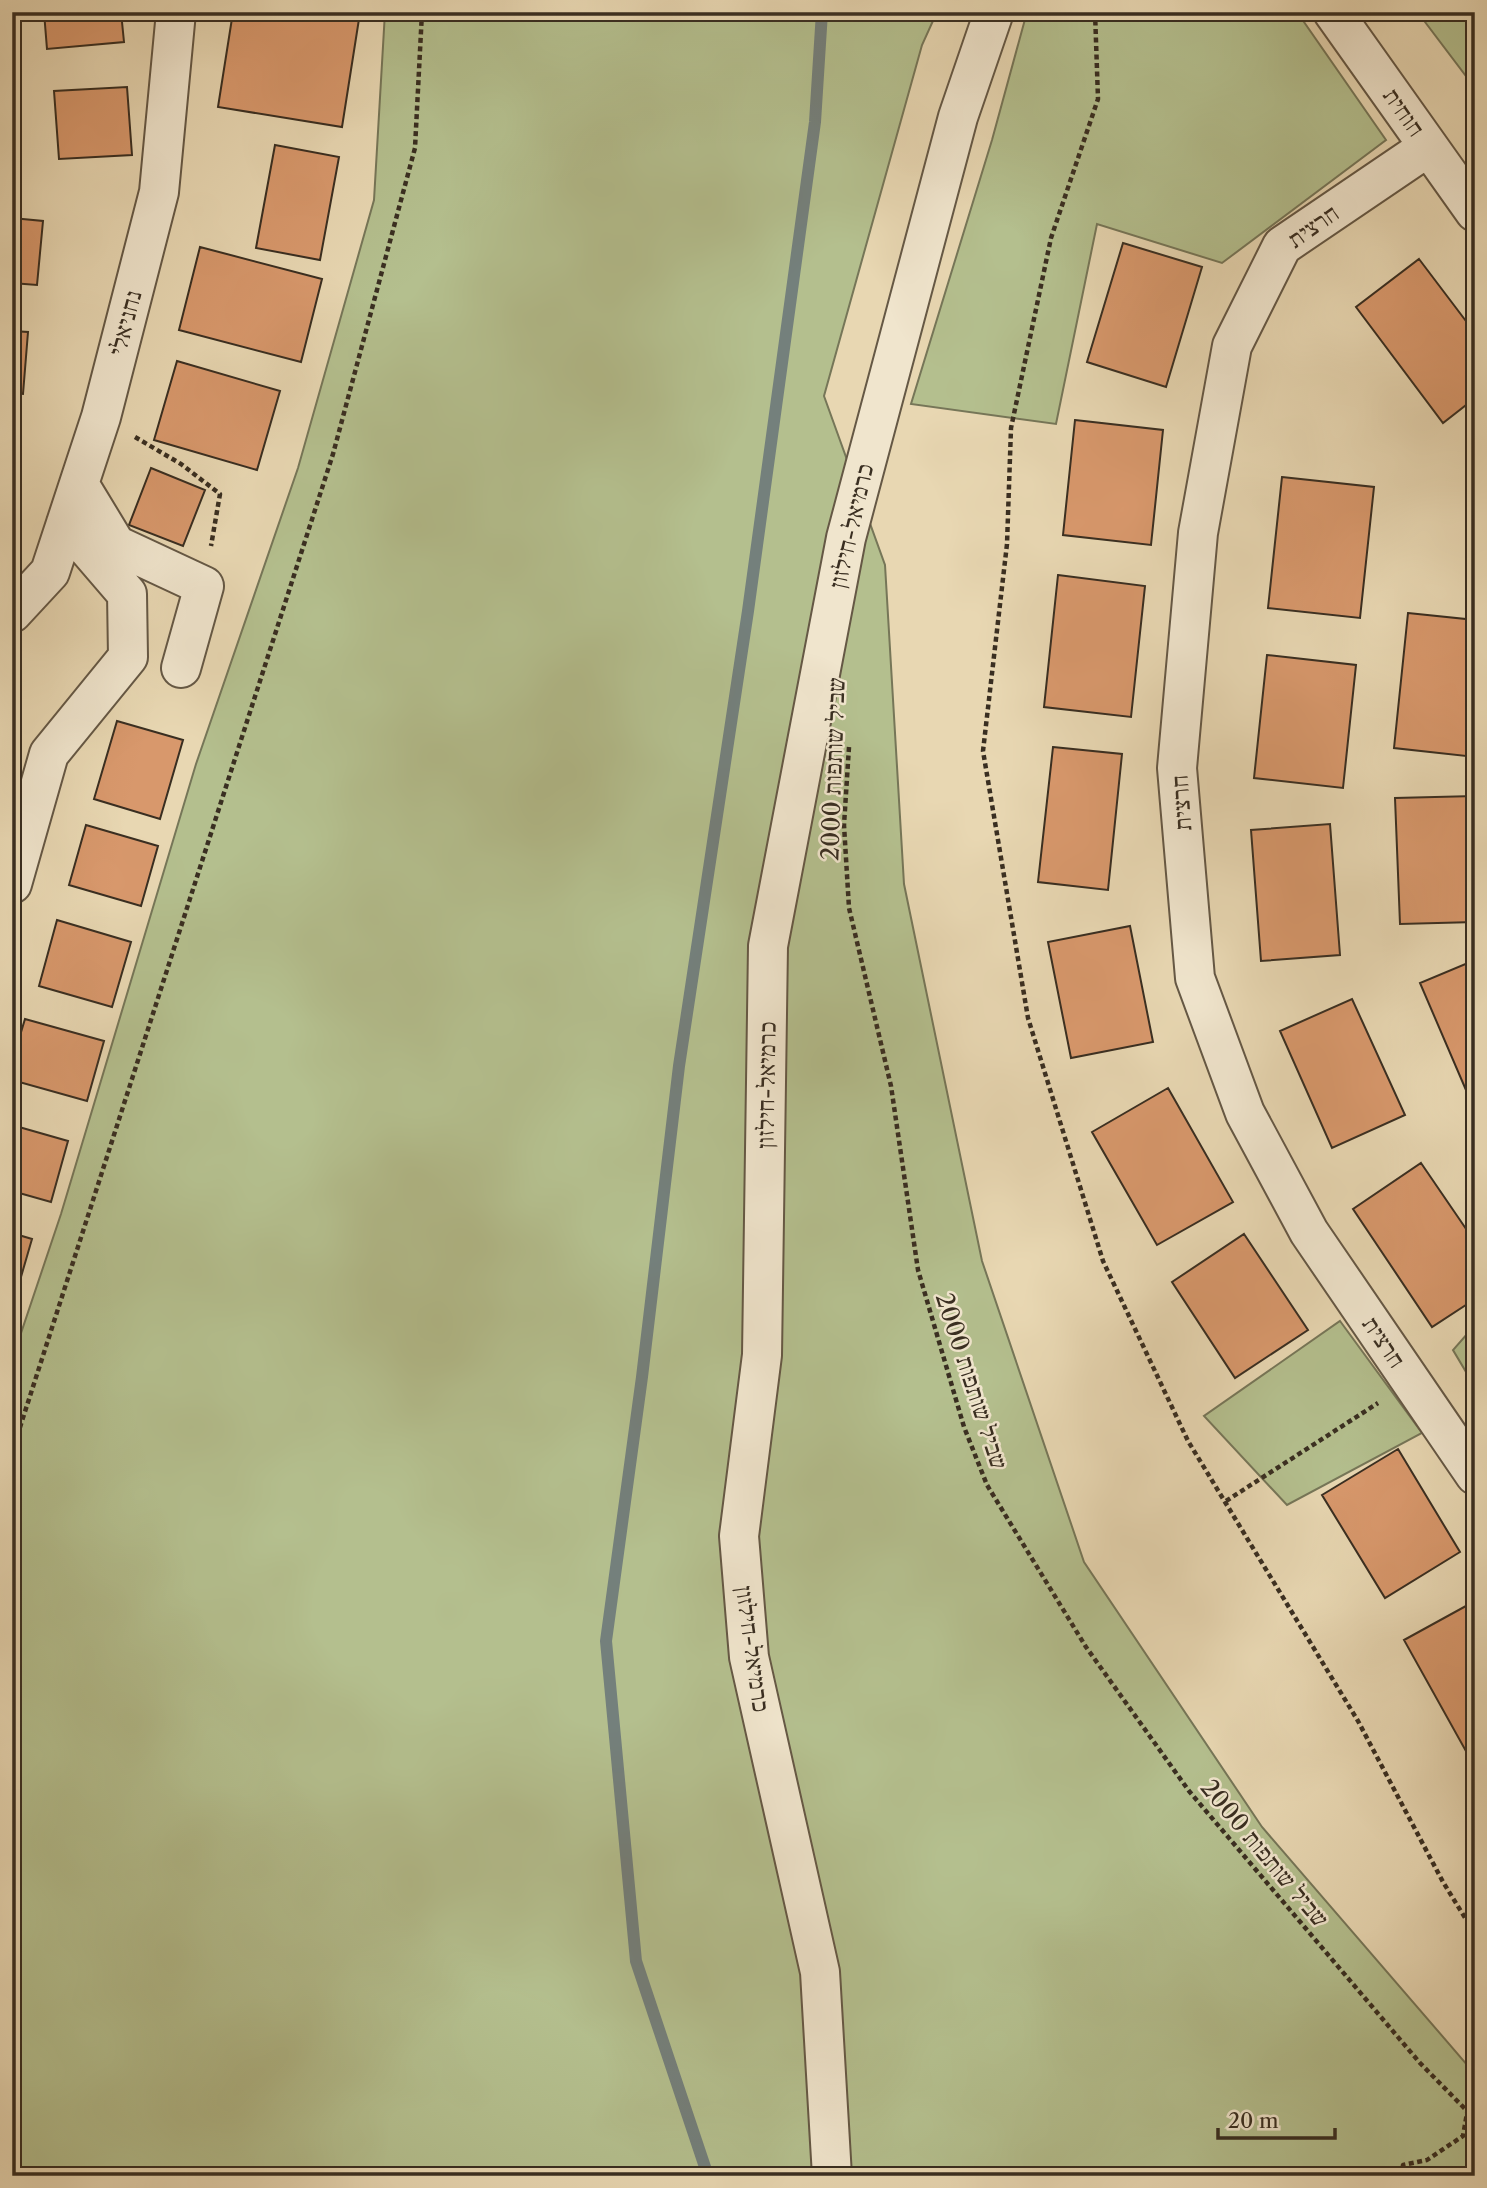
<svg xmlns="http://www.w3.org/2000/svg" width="1487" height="2188" font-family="'Libre Caslon Text','Frank Ruhl Libre',serif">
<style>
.green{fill:#b4bf8e;stroke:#767658;stroke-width:2}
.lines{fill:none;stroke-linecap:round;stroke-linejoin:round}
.stream{stroke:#74807c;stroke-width:12}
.building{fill:#d8986c;stroke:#392e21;stroke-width:2}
.minor-casing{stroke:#655845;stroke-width:42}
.path{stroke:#392e21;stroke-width:4.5;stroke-dasharray:5 3.5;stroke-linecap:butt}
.minor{stroke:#f0e5cd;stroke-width:38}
.labels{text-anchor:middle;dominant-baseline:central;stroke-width:5;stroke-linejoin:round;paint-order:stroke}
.street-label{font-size:24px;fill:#392e21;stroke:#f0e5cd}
</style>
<rect width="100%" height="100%" fill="#e8d7b2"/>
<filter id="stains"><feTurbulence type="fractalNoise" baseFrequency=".00286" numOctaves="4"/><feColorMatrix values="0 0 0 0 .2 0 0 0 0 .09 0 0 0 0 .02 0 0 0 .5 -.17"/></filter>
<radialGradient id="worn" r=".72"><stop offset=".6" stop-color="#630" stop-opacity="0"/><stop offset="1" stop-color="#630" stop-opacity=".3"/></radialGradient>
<path class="green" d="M385,12h552l-15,33 -98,351 61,169 19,319 78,377 102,301 178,265 213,247v102h-1463v-816l49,-146 135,-450 102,-296 76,-268z
M1027,12h270l89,128 -164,123 -125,-39 -41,200 -145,-20 81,-264z
M1418,12h57v76l-56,-74z
M1340,1321l82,112 -135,72 -83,-89z
M1475,1325v62l-22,-37z"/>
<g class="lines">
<path class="stream" d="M708,2176l-72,-215 -30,-320 36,-264 37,-311 69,-455 67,-489 7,-110"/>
</g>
<path class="building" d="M44,12h77l3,30 -77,7z
M233,12h82l44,7 -17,108 -124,-20z
M127,87l5,68 -73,4 -5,-68z
M275,145l64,12 -19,103 -64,-12z
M12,218l31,3 -6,64 -25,-2z
M1123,243l79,24 -36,120 -79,-25z
M200,247l122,32 -21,83 -122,-32z
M1419,259l56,74v65l-32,25 -87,-116z
M12,331l16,1 -5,62 -11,-1z
M177,361l103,30 -23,79 -103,-30z
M1075,420l88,10 -12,115 -88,-10z
M151,468l54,22 -22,56 -54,-21z
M1282,477l92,10 -14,131 -92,-10z
M1058,575l87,11 -14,131 -87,-10z
M1408,613l67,7v137l-81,-9z
M1267,655l89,10 -13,123 -89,-10z
M117,721l66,19 -23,79 -66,-20z
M1053,747l69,7 -14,136 -70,-8z
M1475,796v126l-75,2 -5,-126z
M1330,824l10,131 -79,6 -10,-131z
M86,825l72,21 -17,60 -72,-21z
M57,920l74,22 -19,65 -73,-21z
M1130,926l23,116 -82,16 -23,-116z
M1475,960v151l-55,-128z
M1352,999l53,116 -73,33 -52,-117z
M25,1019l79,22 -17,60 -75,-21v-18z
M1168,1088l65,114 -76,43 -65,-113z
M12,1125l56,16 -17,61 -39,-11z
M1421,1163l54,79v57l-43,28 -79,-118z
M12,1233l20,6 -18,62h-2z
M1244,1234l64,96 -73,48 -63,-96z
M1398,1449l62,103 -75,46 -63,-103z
M1475,1601v148l-8,4 -63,-113z"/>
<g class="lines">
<defs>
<path id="minor" d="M1333,12l142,200
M1428,147l-146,99 -50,100 -34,187 -21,235 18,210 50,135 64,119 166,243
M79,484l37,61 88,41 -23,82
M12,613l38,-41 51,-155 58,-225 17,-180
M12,884l37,-130 79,-97 -1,-63 -61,-71
M832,2176l-12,-204 -71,-315 -10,-121 23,-181 6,-409 78,-408 112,-421 36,-105"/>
</defs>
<use href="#minor" class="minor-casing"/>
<path class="path" d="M1095,12l3,87 -47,139 -40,190 -4,116 -24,207 45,267 75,243 85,180 170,280 85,161 32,52
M135,437l46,27 39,30 -9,52
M849,747l-5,78 5,83 42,178 27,184 46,157 23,58 99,162 103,144 231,272 55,56
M12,1452l321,-998 82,-306 7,-136
M1226,1501l152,-98
M1402,2176l1,-11 24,-5 36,-24 4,-23"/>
<use href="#minor" class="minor"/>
</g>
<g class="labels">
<g class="street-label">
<text transform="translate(1404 112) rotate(55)">חוחית</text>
<text transform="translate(1313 226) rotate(-35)">חרצית</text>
<text transform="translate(125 323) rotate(-75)">נחניאלי</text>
<text transform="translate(851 526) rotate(-77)">כרמיאל-חילזון</text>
<text transform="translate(833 769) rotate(-88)">שביל שותפות 2000</text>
<text transform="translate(1181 803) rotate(-94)">חרצית</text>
<text transform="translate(766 1085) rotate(-89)">כרמיאל-חילזון</text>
<text transform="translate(1384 1342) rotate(56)">חרצית</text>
<text transform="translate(972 1381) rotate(72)">שביל שותפות 2000</text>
<text transform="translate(753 1649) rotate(82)">כרמיאל-חילזון</text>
<text transform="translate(1265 1853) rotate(50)">שביל שותפות 2000</text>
</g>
</g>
<rect width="1487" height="2188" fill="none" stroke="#e8d7b2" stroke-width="42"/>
<rect x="14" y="14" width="1459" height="2160" fill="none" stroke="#392e21" stroke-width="3.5"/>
<rect x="21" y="21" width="1445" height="2146" fill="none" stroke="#392e21" stroke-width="2"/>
<path d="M1218 2128v10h117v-10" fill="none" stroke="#392e21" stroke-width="3.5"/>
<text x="1228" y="2128" font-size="21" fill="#392e21" stroke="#f0e5cd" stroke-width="5" paint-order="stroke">20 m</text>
<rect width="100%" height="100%" filter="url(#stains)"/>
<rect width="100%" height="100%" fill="url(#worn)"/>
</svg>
